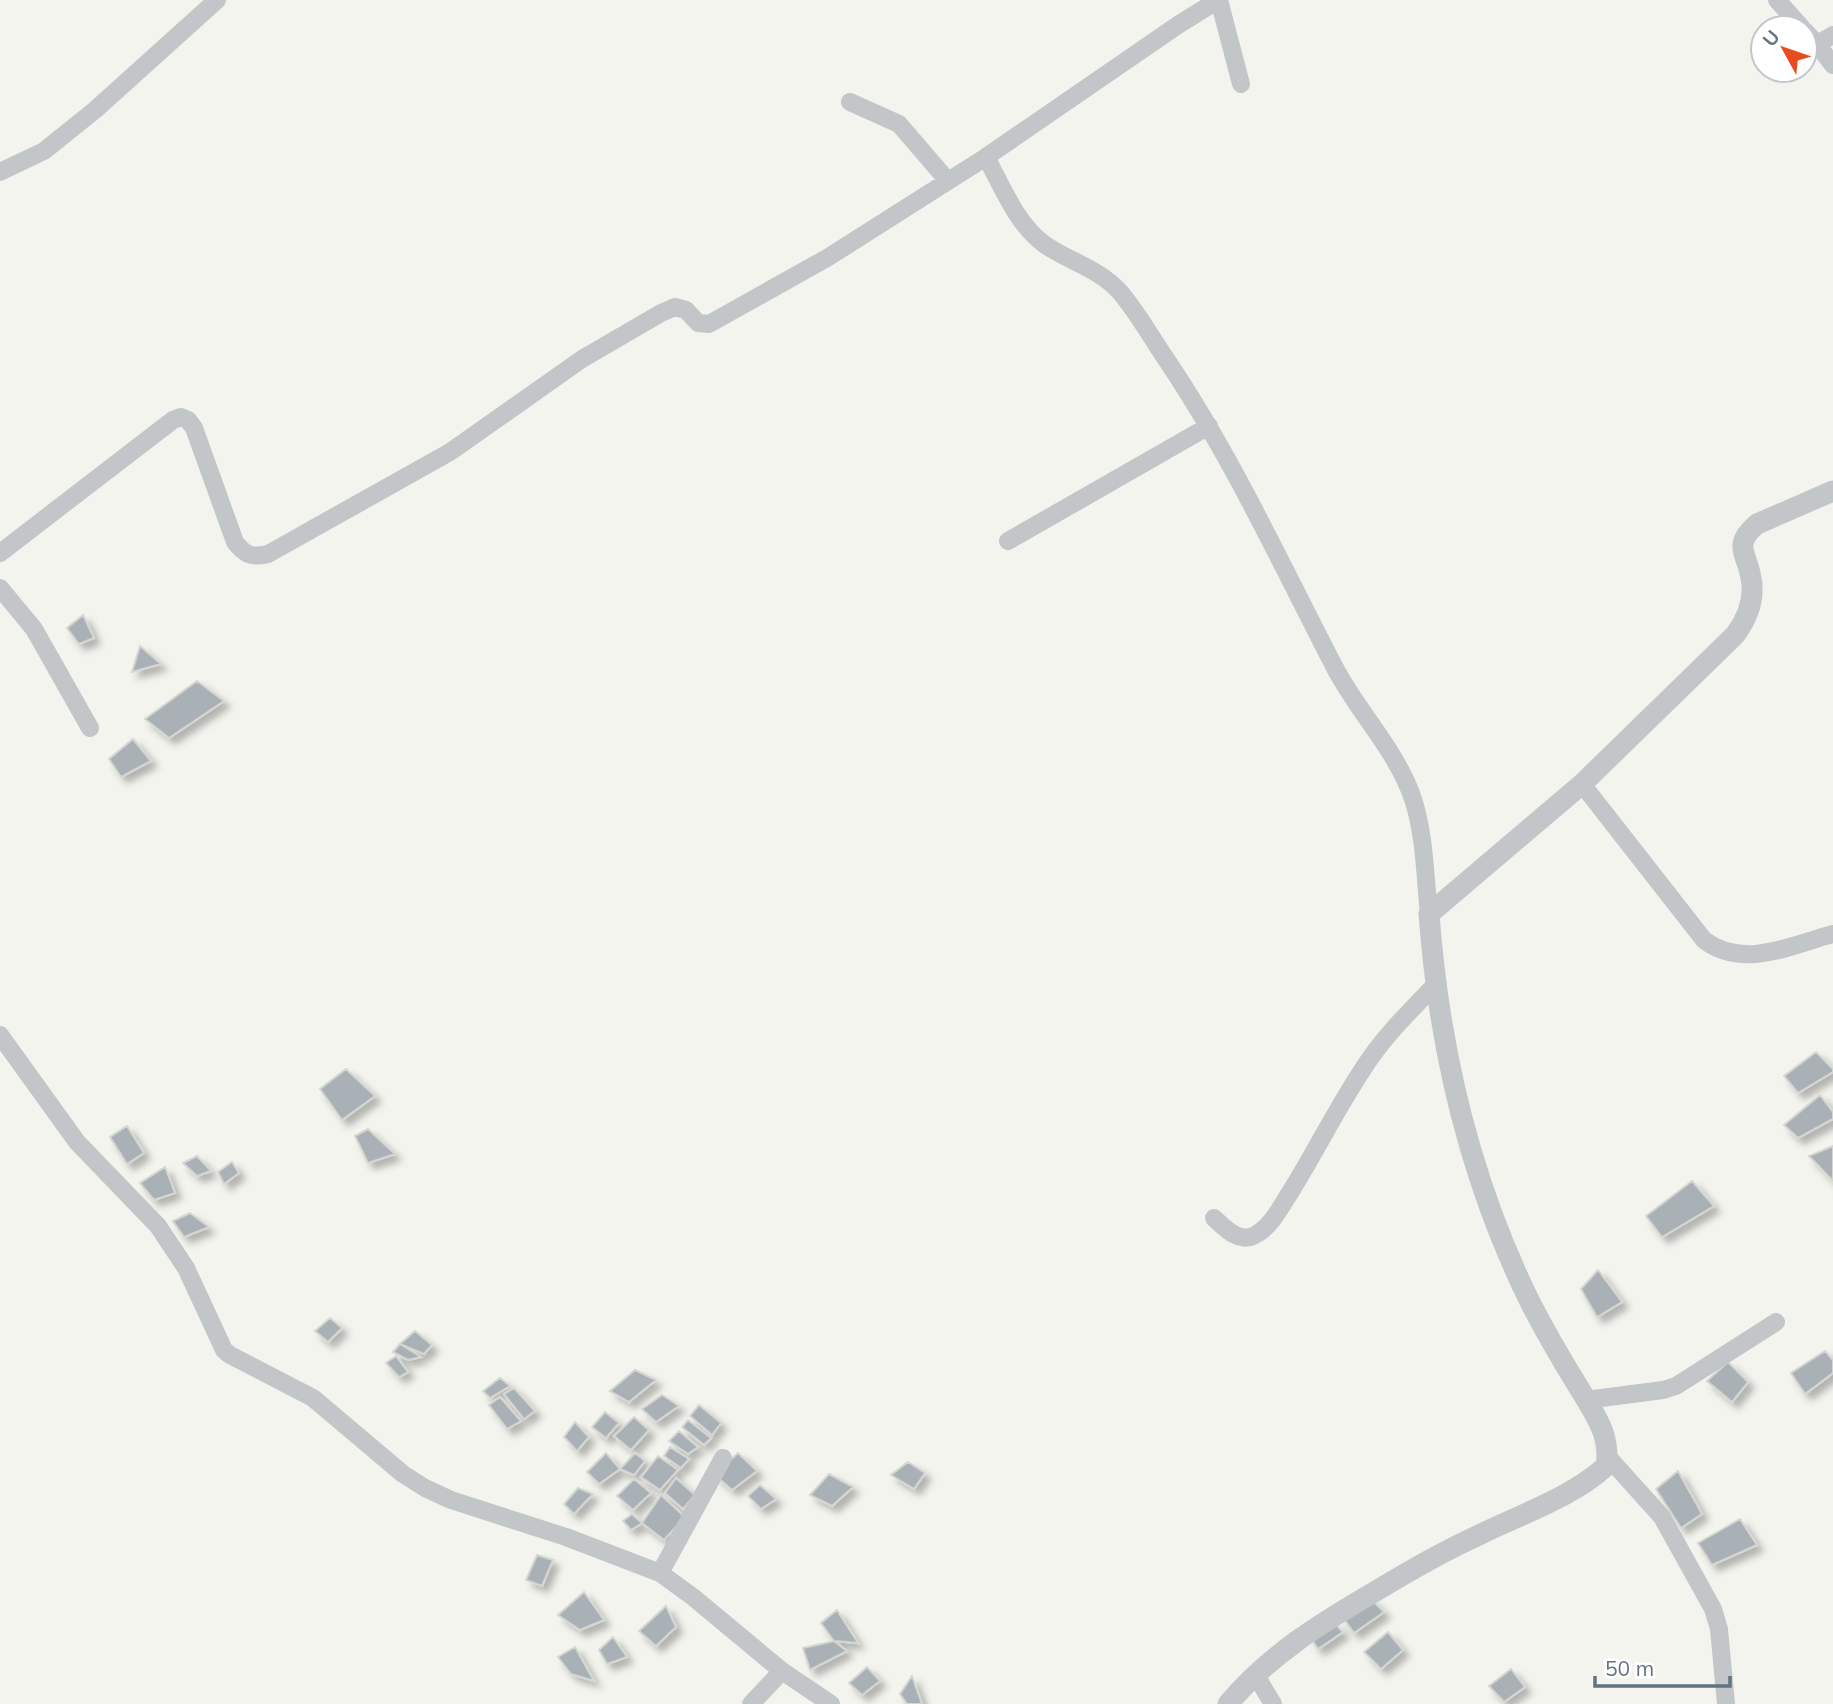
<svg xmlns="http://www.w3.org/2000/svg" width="1833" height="1704" font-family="Mulish,sans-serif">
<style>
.building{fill:#a9b1b6;stroke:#d5d5d2;stroke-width:2;filter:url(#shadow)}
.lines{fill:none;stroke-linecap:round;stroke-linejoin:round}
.minor{stroke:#c3c6c9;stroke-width:18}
.tertiary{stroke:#c3c6c9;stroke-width:21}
</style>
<defs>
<filter id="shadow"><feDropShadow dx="6" dy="6" stdDeviation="3.5" flood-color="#0004"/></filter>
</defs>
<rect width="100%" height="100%" fill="#f4f4ef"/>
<path class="building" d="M83,615l11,23 -15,6 -12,-16z
M140,646l21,18 -29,8z
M197,681l27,20 -55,37 -24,-19z
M133,739l18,22 -30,16 -12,-18z
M1816,1052l17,17v3l-35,21 -14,-17z
M346,1069l29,27 -33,24 -22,-31z
M1820,1095l13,17v7l-35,19 -14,-13z
M127,1126l17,27 -17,11 -17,-27z
M368,1129l27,25 -27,9 -13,-27z
M1833,1146v35l-24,-25z
M197,1156l14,15 -14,5 -14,-13z
M232,1162l7,11 -15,11 -6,-12z
M165,1167l10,26 -21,7 -14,-17z
M1692,1181l22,25 -52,31 -16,-21z
M190,1213l19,14 -25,10 -11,-16z
M1598,1270l24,32 -25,15 -16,-28z
M330,1318l12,10 -14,14 -13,-11z
M415,1331l17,14 -8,9 -24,-10z
M400,1344l21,13 -13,3 -15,-8z
M1825,1351l8,9v13l-28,21 -14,-21z
M396,1356l12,16 -9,5 -13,-14z
M1728,1362l20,20 -16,20 -25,-21z
M635,1370l21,10 -27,22 -19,-11z
M500,1378l10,8 -20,12 -7,-7z
M514,1388l21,23 -11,8 -20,-25z
M662,1395l17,11 -23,16 -14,-13z
M500,1397l21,24 -14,8 -18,-24z
M699,1405l22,18 -9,12 -22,-19z
M605,1412l14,11 -13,15 -14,-11z
M634,1417l15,13 -18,20 -17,-14z
M688,1420l23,18 -7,7 -22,-18z
M575,1422l14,15 -12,14 -13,-14z
M679,1431l19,16 -10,7 -19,-13z
M670,1447l19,12 -8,9 -17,-12z
M606,1453l14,16 -21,15 -12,-12z
M635,1453l10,8 -11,14 -14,-6z
M738,1453l19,18 -25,19 -18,-16z
M658,1456l20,14 -18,20 -19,-13z
M908,1462l17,11 -11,16 -23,-14z
M1678,1471l24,43 -21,14 -25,-39z
M829,1474l24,13 -21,19 -22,-11z
M676,1478l19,17 -12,14 -18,-16z
M634,1479l17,14 -18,17 -16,-14z
M760,1485l16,14 -15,10 -13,-13z
M578,1488l15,6 -19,20 -10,-10z
M661,1495l24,22 -21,23 -22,-17z
M632,1514l10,9 -11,7 -8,-9z
M1740,1519l17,26 -45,20 -14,-22z
M537,1555l16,5 -11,26 -16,-6z
M584,1592l20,28 -24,10 -22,-15z
M1371,1599l13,13 -30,21 -12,-17z
M666,1606l10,21 -20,19 -17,-15z
M837,1610l21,33 -24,-2 -13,-18z
M1334,1623l9,9 -25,17 -8,-12z
M1388,1632l15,18 -22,19 -17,-17z
M613,1637l14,20 -20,7 -8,-14z
M834,1641l13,10 -37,19 -7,-22z
M575,1647l19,34 -23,-7 -13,-17z
M867,1667l13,14 -18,14 -13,-12z
M1511,1669l14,18 -21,15 -15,-16z
M912,1676l10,28h-15l-7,-10z"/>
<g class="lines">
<path class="minor" d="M1219,0l22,84
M1777,0l25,28
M1805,31l12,13 16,-9
M1817,44l16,21
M850,102l49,22 49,57
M986,157c17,31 30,66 58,87 25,18 55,24 76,48 18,21 32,47 48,70 65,97 113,202 167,306 23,44 62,83 78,131 12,37 12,78 16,115
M0,172l44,-21 51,-41 122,-110
M1008,541l201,-115
M0,553l173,-133 8,-3 7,3 6,8 41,114c10,13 17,16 33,12l182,-102 132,-93 79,-46 14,-6 11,3 12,13 11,1 118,-66 159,-101 192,-132 40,-25
M0,588l34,41 56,99
M1582,784l122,156c39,30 88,5 129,-6
M0,1035l77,107 81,84 28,42 38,82 6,5 83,43 90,76 22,14 26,12 115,37 94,36 33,24 89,74 49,33
M1214,1218c11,10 25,26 41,17 14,-7 23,-23 31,-36 27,-42 49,-88 77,-130 20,-32 48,-59 74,-86
M1586,1400l77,-10 13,-4 100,-64
M1608,1457l54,60 51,92 6,20 7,75
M660,1573l63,-115
M1255,1674l18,30
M751,1704l31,-33"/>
<path class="tertiary" d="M1228,1704c41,-49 93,-81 148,-113 33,-20 68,-40 103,-56 40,-20 94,-38 127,-69 2,-11 1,-21 -2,-31 -6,-19 -18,-35 -28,-52 -16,-26 -31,-52 -45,-79 -60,-121 -92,-255 -102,-390l153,-130 153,-149c12,-16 20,-36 16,-57 -4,-25 -19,-33 6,-54l76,-33"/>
</g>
<g transform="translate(1784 49) rotate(310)"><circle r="33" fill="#ffffff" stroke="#c0c7cd" stroke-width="2"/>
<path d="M0-5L12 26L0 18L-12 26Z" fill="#e64c1d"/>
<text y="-10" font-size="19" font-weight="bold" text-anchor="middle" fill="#627381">U</text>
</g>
<path d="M1595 1676v10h135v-10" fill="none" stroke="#627381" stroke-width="3.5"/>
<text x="1605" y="1676" font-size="21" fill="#627381" stroke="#ffffff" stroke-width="5" paint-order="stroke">50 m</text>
</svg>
